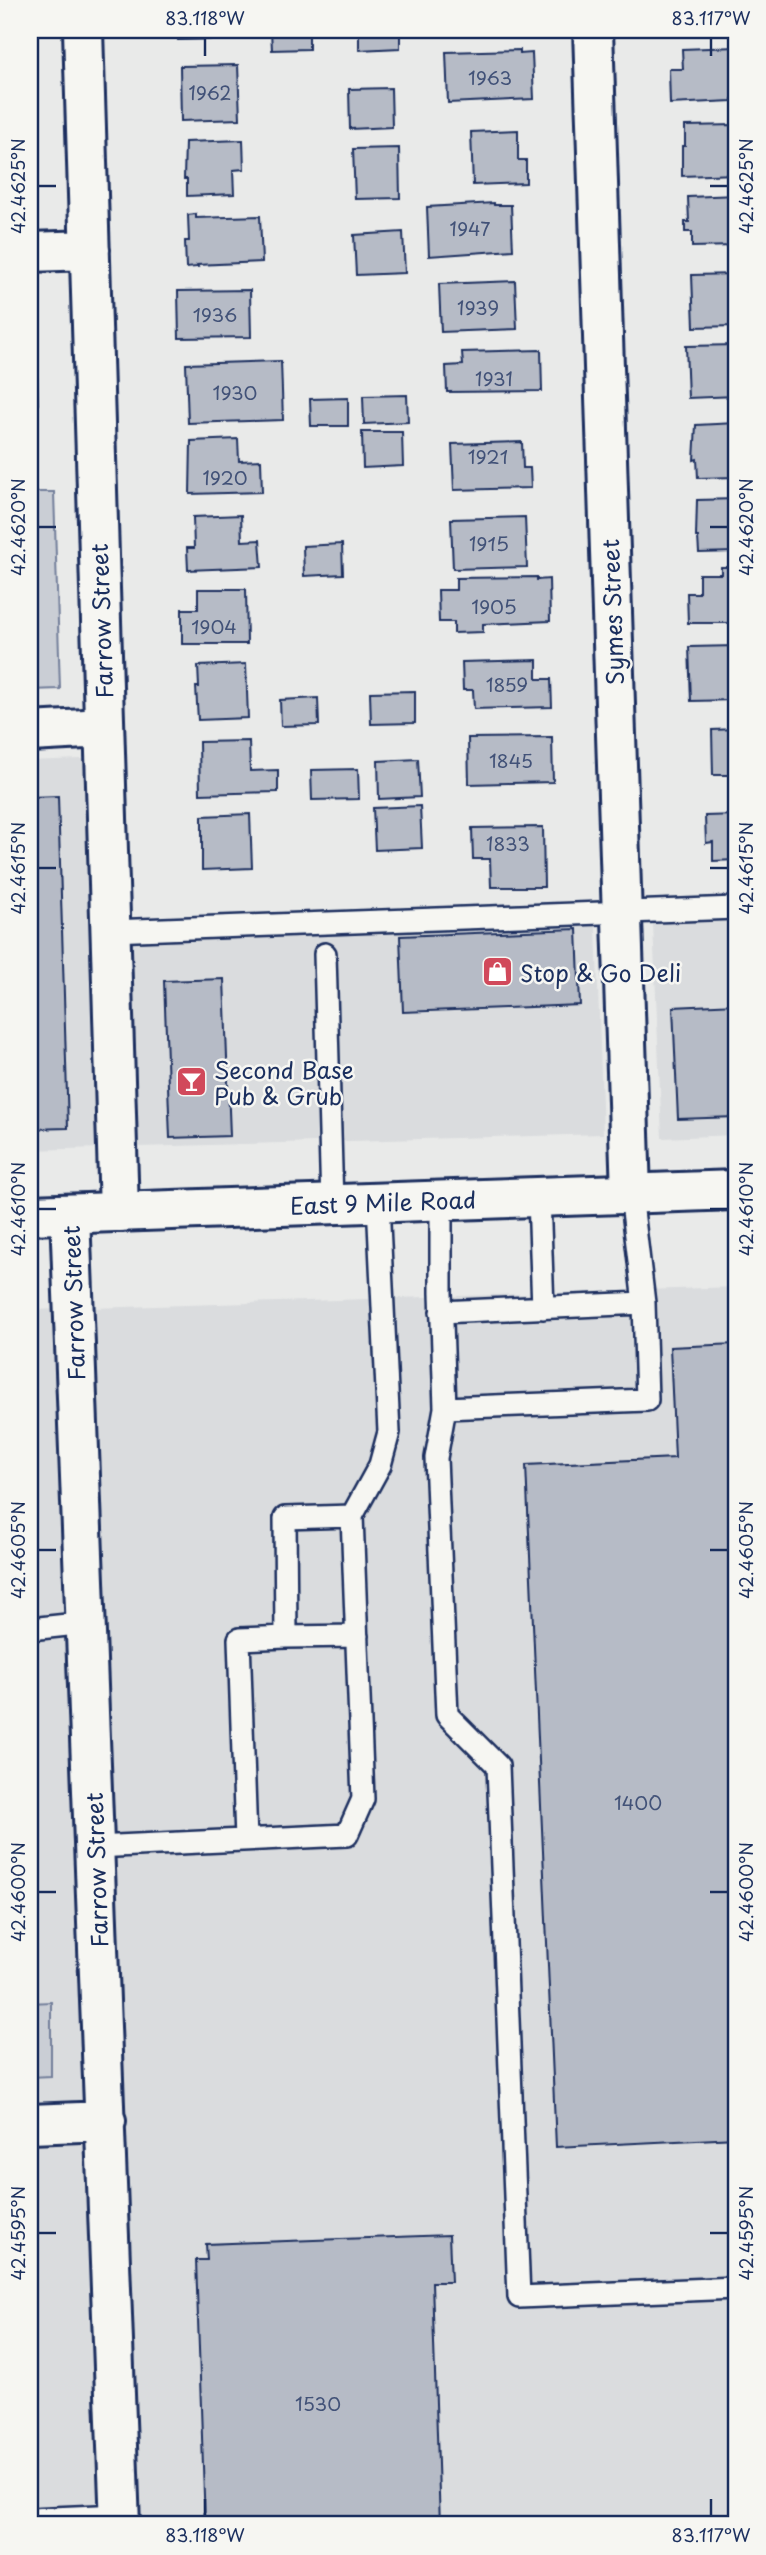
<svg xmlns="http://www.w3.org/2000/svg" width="766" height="2555" font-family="'Playpen Sans',sans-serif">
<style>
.built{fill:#dadcde}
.green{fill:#caced5;stroke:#727e9a;stroke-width:2}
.building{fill:#b6bbc6;stroke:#1b2f5e;stroke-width:2}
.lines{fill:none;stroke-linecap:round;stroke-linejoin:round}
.lane-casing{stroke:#1b2f5e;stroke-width:26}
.street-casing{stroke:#1b2f5e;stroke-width:44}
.secondary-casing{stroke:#1b2f5e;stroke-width:44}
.lane{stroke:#f6f6f2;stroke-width:21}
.street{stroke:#f6f6f2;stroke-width:38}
.secondary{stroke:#f6f6f2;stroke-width:38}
.ticks{fill:none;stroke:#1b2f5e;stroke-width:2.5}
.labels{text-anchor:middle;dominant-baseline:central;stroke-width:5;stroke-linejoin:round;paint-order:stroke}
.number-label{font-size:19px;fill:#425278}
.street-label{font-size:23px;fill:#1b2f5e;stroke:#f6f6f2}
.poi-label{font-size:23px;fill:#1b2f5e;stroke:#f6f6f2;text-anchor:start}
.neatline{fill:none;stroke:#1b2f5e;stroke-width:2.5}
.ticks-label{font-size:18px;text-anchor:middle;fill:#1b2f5e}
</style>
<rect width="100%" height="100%" fill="#e9eae9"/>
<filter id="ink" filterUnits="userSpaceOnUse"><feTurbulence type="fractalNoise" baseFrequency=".0143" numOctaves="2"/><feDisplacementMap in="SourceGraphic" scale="14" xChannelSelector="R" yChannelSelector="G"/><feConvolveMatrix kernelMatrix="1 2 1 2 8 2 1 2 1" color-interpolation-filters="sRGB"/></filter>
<g filter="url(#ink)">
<path class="built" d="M106,758l7,184 483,-16 7,208 -573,16v-389z
M736,921v214l-74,3 -9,-214z
M736,1287v1238h-706v-448l21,-1v-74l-21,1v-693z"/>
<path class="green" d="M54,492l6,197 -30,1v-198z
M51,2002v74l-21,1v-74z"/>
<path class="building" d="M166,30h79v5l-22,1 1,3 -46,1v-3h-12z
M271,30h38v19l-37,1z
M359,30h41v18l-41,2z
M439,30h70v1l-70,2z
M736,47v52h-4v2l-62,3 -1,-35h14l-1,-20z
M520,50v4l12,-1 2,46 -86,4 -2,-51z
M238,65l2,54 -59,2 -1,-55z
M391,88l1,39 -42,2 -1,-40z
M736,125v49l-54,2v-30h3v-20z
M518,130v30h8v23l-53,2 -2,-53z
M243,140l1,29 -11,1 1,24 -47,2v-17h-3l1,-37z
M399,148l1,50 -45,1 -2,-50z
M736,195v51l-44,1v-15h-7v-10h4l-1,-25z
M494,203v2h17l2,45 -84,6 -2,-49z
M196,214v4l64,-2 2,46 -65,3 1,2 -12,1 -1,-27h4l-1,-26z
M403,232l2,41 -49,2 -2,-40z
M736,274v52l-42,1 -2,-52z
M515,281l2,48 -76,3 -2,-48z
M250,290l1,47 -72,1 -1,-47z
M30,340h6l2,70h-8z
M736,345v51l-48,2 -2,-52z
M541,350l1,41 -95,1 -1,-26 17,-1 -1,-13z
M281,361l2,59 -95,3 -2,-59z
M407,395l1,27 -44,2 -1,-28z
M348,398v28h-37l-1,-27z
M736,423v54l-38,1 -1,-19 -3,1 2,-35z
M362,432h40l1,34 -40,2z
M238,439l1,22 22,-1 1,32 -72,2 1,-53z
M522,442l1,26h7l1,20 -77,2 -2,-46z
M736,499v53l-37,1 -1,-16h-2l1,-37z
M241,515l1,26 18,-1 2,27 -74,3 -1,-22h7l-1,-31z
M525,517l2,50 -74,2 -2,-50z
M342,544l1,30 -39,2 -1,-30z
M721,567h15v52h-6v4h-42l-1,-30h12v-19h22z
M537,577v3l12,-1 1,42 -67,3v8l-29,1v-11h-15l-1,-32h18v-12z
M198,589h48l1,55h-65v-35h16z
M736,646v54l-45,1 -2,-54z
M537,660v19h14l1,28 -78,2 -1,-19h-10l-1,-28z
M246,664l2,54 -50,2 -2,-33h3l-1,-21z
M415,691v32l-44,1 -1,-32z
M318,698l1,27 -38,1 -1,-26z
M736,729v46h-23l-1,-45z
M552,737l1,45 -84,2 -1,-46z
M249,741l1,30 28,-1v22l-78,2 -1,-52z
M418,759l2,38 -41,2 -1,-38z
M358,769l1,30 -47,1 -1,-30z
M58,796l10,332 -38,1v-332z
M420,806l2,42 -47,2 -2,-42z
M250,814l2,54 -50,2v-54z
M736,815v45l-23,1v-19l-7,1 -1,-27z
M543,827l1,60h-53l-1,-28h-17l-1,-31z
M577,929l3,76 -177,7 -3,-76z
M224,979l6,157 -60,2 -6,-157z
M736,1004v113l-58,2 -5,-112z
M736,1344v794l-180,9 -30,-682 149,-7 -5,-111z
M449,2235l2,47h-19l8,243h-235l-9,-265h11l-1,-16z"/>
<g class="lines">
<defs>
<path id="lane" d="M110,931l626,-23
M325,954l7,250
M539,1198l4,110
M441,1200v93l4,115 -9,50 11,257 51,51 21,531 217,-9
M441,1312l203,-9
M445,1408l202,-8 -3,-97 -13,-109
M30,1629l56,-6
M286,1637l71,-1
M246,1840l-7,-201 47,-2 -1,-119 67,-2
M95,1847l252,-12 16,-36 -11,-283 28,-51 9,-33 -11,-229
M30,2519l90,-4"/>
<path id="street" d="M83,30l36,1182
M593,30l38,1164
M30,252l60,-2
M30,732l74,-4
M70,1214l50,1311
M30,2124l76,-3"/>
<path id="secondary" d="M30,1215l706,-25"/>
</defs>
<use href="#lane" class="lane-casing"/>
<use href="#street" class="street-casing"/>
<use href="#secondary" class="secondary-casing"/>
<use href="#lane" class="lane"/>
<use href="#street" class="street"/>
<use href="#secondary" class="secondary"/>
</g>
</g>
<path class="ticks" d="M205,38v18M711,38v18M38,186h18M710,186h18M38,527h18M710,527h18M38,868h18M710,868h18M38,1209h18M710,1209h18M38,1550h18M710,1550h18M38,1892h18M710,1892h18M38,2233h18M710,2233h18M205,2499v17M711,2499v17"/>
<defs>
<symbol id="shop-square" viewBox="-11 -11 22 22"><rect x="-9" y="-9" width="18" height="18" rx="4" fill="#d1495b" stroke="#f6f6f2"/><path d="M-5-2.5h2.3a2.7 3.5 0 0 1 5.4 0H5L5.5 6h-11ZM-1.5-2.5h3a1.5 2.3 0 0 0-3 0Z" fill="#fff"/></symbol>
<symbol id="bar-square" viewBox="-11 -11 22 22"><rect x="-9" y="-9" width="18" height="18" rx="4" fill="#d1495b" stroke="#f6f6f2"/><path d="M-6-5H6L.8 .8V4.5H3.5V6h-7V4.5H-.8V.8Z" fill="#fff"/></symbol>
</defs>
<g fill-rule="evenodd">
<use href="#shop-square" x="480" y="954" width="35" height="35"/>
<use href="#bar-square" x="174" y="1064" width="35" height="35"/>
</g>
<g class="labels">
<g class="number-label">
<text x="490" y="77">1963</text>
<text x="210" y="92">1962</text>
<text x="470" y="228">1947</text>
<text x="478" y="307">1939</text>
<text x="215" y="314">1936</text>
<text x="494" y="378">1931</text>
<text x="235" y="392">1930</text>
<text x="488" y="456">1921</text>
<text x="225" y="477">1920</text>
<text x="489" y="543">1915</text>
<text x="494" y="606">1905</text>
<text x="214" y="626">1904</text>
<text x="507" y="684">1859</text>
<text x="511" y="760">1845</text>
<text x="508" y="843">1833</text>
<text x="638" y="1802">1400</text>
<text x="318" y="2403">1530</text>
</g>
<g class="street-label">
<text transform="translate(612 612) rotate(-92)">Symes Street</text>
<text transform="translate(101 621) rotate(-92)">Farrow Street</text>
<text transform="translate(383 1202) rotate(-2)">East 9 Mile Road</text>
<text transform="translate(73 1303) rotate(-92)">Farrow Street</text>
<text transform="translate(96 1870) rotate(-92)">Farrow Street</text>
</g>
<g class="poi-label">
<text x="520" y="972">Stop &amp; Go Deli</text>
<text x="214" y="1069">Second Base<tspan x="214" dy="26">Pub &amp; Grub</tspan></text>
</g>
</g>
<rect width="766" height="2555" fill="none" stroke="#f6f6f2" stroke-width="77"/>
<rect x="38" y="38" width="690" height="2478" class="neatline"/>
<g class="ticks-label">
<text x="205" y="25">83.118°W</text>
<text x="711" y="25">83.117°W</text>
<text transform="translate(19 186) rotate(-90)" y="6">42.4625°N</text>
<text transform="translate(747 186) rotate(-90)" y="6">42.4625°N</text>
<text transform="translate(19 527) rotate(-90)" y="6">42.4620°N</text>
<text transform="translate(747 527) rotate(-90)" y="6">42.4620°N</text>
<text transform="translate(19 868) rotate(-90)" y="6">42.4615°N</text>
<text transform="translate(747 868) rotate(-90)" y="6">42.4615°N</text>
<text transform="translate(19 1209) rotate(-90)" y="6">42.4610°N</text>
<text transform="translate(747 1209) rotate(-90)" y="6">42.4610°N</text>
<text transform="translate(19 1550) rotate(-90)" y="6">42.4605°N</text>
<text transform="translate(747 1550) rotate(-90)" y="6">42.4605°N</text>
<text transform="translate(19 1892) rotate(-90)" y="6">42.4600°N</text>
<text transform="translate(747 1892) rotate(-90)" y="6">42.4600°N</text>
<text transform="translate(19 2233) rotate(-90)" y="6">42.4595°N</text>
<text transform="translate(747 2233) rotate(-90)" y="6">42.4595°N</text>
<text x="205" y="2542">83.118°W</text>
<text x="711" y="2542">83.117°W</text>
</g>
</svg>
